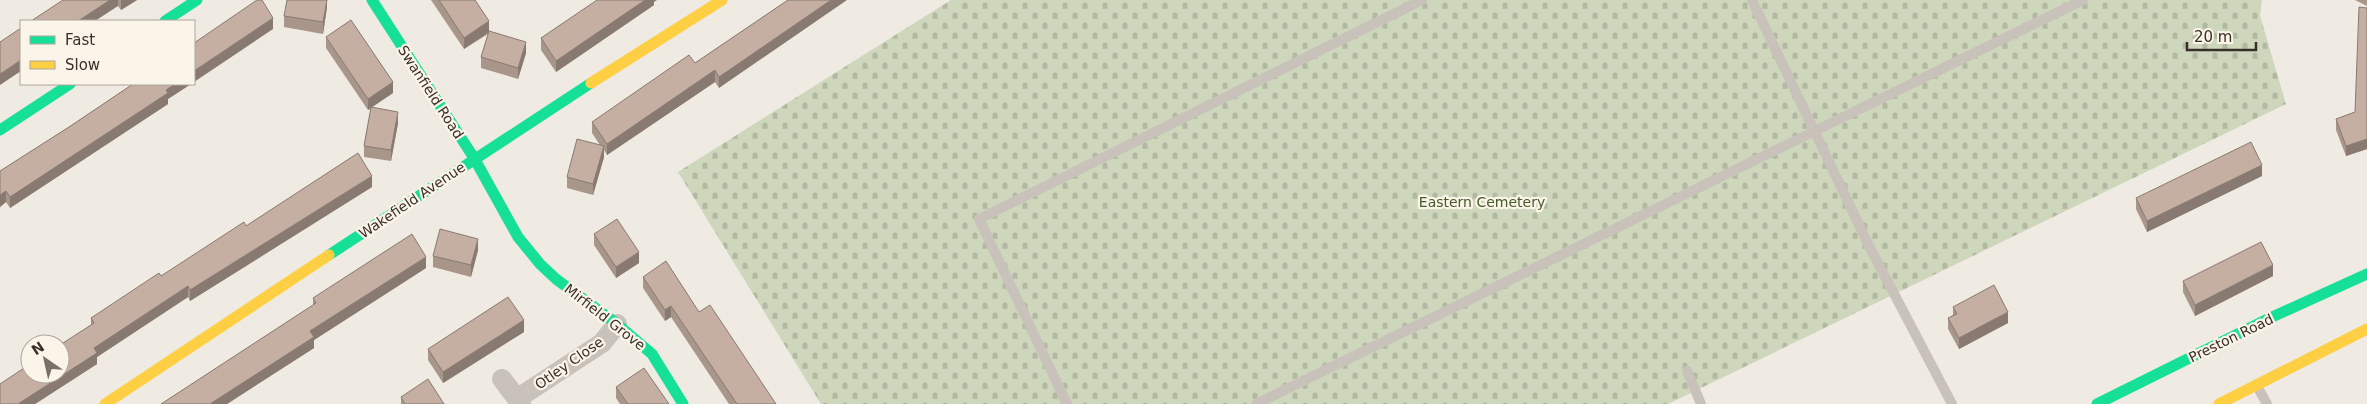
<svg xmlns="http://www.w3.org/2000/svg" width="2367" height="404" font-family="'DejaVu Sans',sans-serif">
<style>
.cemetery{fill:url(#cemetery-stones)}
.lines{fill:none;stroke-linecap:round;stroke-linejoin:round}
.lane{stroke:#c8c2bb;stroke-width:10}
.street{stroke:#c8c2bb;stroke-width:20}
.fast{stroke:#16e098;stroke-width:11}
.slow{stroke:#ffcf43;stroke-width:11}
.wall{fill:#a9968b}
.shaded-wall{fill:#897a71}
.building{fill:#c4afa2;stroke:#897a71}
.labels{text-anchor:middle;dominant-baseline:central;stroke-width:4.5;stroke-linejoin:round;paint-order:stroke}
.street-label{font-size:14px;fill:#3a2f28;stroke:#fbf5e9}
.park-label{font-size:14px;fill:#455b29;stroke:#fbf5e9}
</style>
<defs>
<pattern id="cemetery-stones" width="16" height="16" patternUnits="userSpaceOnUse" patternTransform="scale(1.25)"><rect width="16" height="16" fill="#ced6bb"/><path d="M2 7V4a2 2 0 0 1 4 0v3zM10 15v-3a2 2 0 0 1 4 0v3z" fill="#b2b8a1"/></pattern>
</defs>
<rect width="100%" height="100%" fill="#efeae2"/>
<path class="cemetery" d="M951,0h1311l-2,16 26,88 -618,300h-847l-143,-232z"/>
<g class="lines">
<path class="lane" d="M1752,0l118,248 82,156
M1687,371l14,33
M2257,386l10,18
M1067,404l-88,-185 443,-219
M1256,404l827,-404"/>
<path class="street" d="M502,379l19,25
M518,398l84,-55 15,-19"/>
<path class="fast" d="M372,0l102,158 44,79 22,27 16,15 61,45 35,30 31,50
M165,21l32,-21
M0,130l70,-46
M329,255l262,-172
M2097,404l173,-86 97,-44"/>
<path class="slow" d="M591,83l131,-83
M105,404l224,-149
M2219,404l148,-75"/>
</g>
<path class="wall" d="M63,0h74l-16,10 -3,-4z
M327,0v7l-4,27 -39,-7v-11z
M431,0h44l14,31 37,22 -8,26 -37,-11v-11l7,-23 -24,15z
M788,0l-69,88 -4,-6 -108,73 -3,-5v7l-11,38 -26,-7v-11l33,-32 -8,-12v-11l103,-59z
M2355,0h12v6z
M654,2v3l-98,67 -15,-22v-12z
M326,37l67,56 -22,14 27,16 -7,38 -27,-4v-11l7,-38 -3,2 -42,-62z
M133,84h58l-23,15v5l-158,104 -4,-6 -6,5v-36l69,-44z
M2355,112l12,37 -21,7 -10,-26v-11z
M2262,176l-115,56 -11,-23v-11z
M372,187l-182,114 -2,-4 -91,60v7l-62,40h-35l91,-79v-7l155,-92z
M594,234l45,29 -23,15 -22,-33z
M478,250l-7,27 -38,-10v-11z
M426,268l-112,72v8l-87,56h-66l152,-99v-7z
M2273,276l-78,40 -12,-24v-11z
M643,277l56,35 77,92h-47l-58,-87 -6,4 -22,-33z
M1953,307l55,16 -49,26 -11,-20v-11l5,-3z
M524,332l-81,51 -15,-23v-11z
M616,387l53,17h-49l-4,-6z
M401,397l43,7h-43z"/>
<path class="shaded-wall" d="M110,0h8v6l-23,15h-17z
M121,0h16l-16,10z
M327,0v7l-4,27v-12z
M645,0h12l-3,2v3l-98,67v-11z
M831,0h16l-128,88v-11z
M273,18v11l-79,53v-11z
M489,21v11l-25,17v-11z
M526,42v11l-8,26v-11z
M21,60v11l-21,14v-11z
M715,70v12l-108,73v-11z
M393,82v11l-25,17v-11z
M175,84h16l-23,15v5l-158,104v-11z
M398,112v11l-7,38v-11z
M2367,139v10l-21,7v-10z
M604,146v11l-11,38v-11z
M2262,165v11l-115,56v-11z
M372,176v11l-182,114v-11z
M6,191v11l-6,5v-12z
M478,239v11l-7,27v-12z
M639,252v11l-23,15v-11z
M426,257v11l-112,72v8l-87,56h-17l100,-73z
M2273,265v11l-78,40v-11z
M188,286v11l-91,60v7l-62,40h-17l76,-56z
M671,306v11l-6,4v-11z
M2008,312v11l-49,26v-11z
M524,320v12l-81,51v-11z"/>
<path class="building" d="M63,0h47l-32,21h-47z
M257,0h5l11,18 -79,53v-28z
M287,0h40l-4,22 -39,-6z
M439,0h36l14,21 -25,17z
M597,0h48l-89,61 -15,-23z
M788,0h43l-112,77 -4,-7 -108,74 -15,-22 97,-67 6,8z
M2359,7l8,1v131l-21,7 -10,-27 19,-7z
M351,20l42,62 -25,17 -42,-62z
M21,28v32l-21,14v-32z
M489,31l37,11 -8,26 -37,-11z
M133,84h42l-9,6 2,3 -158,104 -4,-6 -6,4v-24l69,-44z
M371,107l27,5 -7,38 -27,-4z
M577,139l27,7 -11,38 -26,-7z
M2251,142l11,23 -115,56 -11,-23z
M358,153l14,23 -182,114 -2,-4 -94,62 3,5 -79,51h-18v-20l30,-20v10h30v-29l34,-22 -3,-5 68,-45 2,3 83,-54 2,4z
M617,219l22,33 -23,15 -22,-33z
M440,229l38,10 -7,26 -38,-9z
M412,234l14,23 -116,74 4,6 -104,67h-49l155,-101 -3,-5z
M2261,242l12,23 -78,40 -12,-24z
M666,261l33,51 11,-7 66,99h-39l-66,-98 -6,4 -22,-33z
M1994,285l14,27 -49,26 -11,-20 9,-4 -4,-7z
M508,297l16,23 -81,52 -15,-23z
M644,368l25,36h-41l-12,-17z
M428,379l16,25h-39l-4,-7z"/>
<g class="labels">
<g class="street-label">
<text transform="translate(431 92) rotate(57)">Swanfield Road</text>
<text transform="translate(412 200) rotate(-34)">Wakefield Avenue</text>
<text transform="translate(605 317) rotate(38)">Mirfield Grove</text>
<text transform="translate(2231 338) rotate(-26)">Preston Road</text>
<text transform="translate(569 363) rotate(-35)">Otley Close</text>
</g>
<g class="park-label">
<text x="1482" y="202">Eastern Cemetery</text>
</g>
</g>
<rect x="20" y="20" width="175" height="65" fill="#fbf5e9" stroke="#aea69c"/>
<rect x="30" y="36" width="25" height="8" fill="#16e098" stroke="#aea69c"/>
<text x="65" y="45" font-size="15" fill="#3a2f28">Fast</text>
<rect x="30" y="61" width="25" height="8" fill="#ffcf43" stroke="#aea69c"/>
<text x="65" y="70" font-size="15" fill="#3a2f28">Slow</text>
<g transform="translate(45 359) rotate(326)"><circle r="24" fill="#fbf5e9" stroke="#aea69c"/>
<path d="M0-4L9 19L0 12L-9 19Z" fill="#797069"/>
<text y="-8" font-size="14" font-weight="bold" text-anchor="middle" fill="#3a2f28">N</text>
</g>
<path d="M2187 42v8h69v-8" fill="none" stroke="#3a2f28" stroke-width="2.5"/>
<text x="2194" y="42" font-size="15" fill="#3a2f28" stroke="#fbf5e9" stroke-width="4" paint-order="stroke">20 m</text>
</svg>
